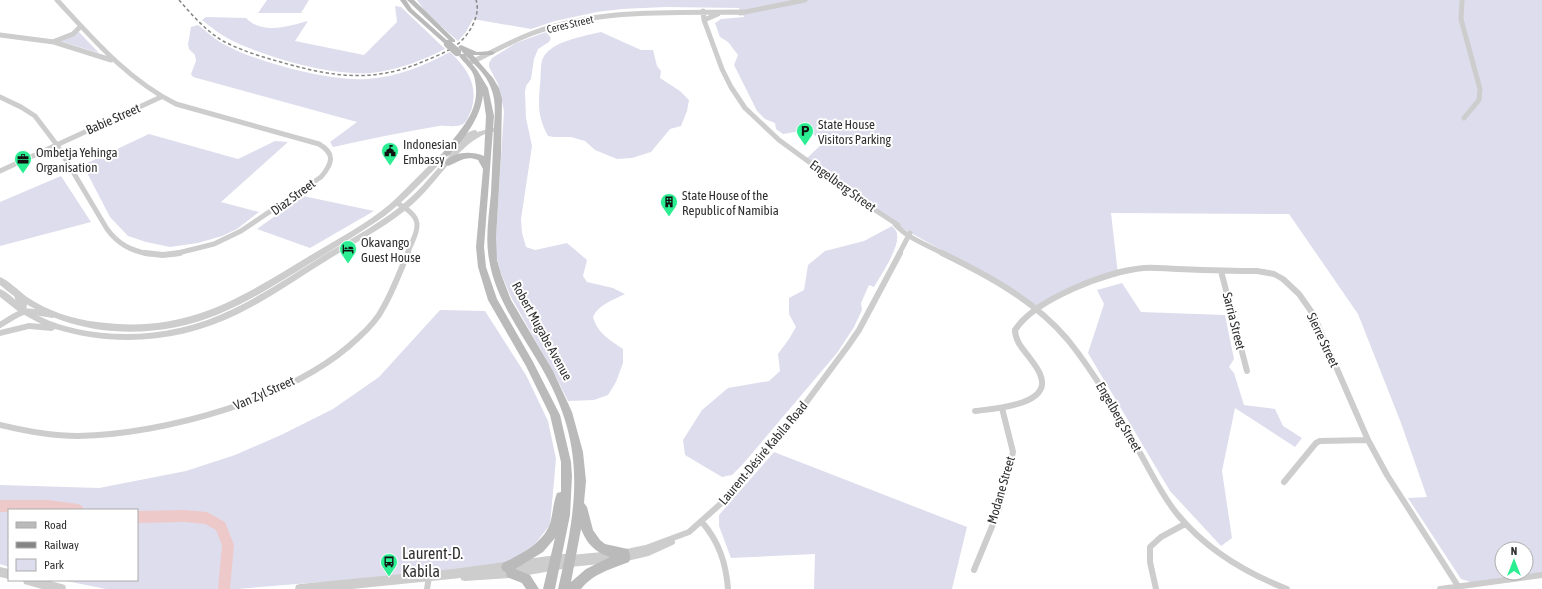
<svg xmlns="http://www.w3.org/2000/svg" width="1542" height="589" font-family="'Asap Condensed',sans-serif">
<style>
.green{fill:#dedded;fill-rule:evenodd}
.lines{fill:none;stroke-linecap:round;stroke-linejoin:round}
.river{fill:#eec9c9;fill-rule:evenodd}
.minor-far1{stroke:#cdcdcd;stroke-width:5}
.minor{stroke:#cdcdcd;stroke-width:6}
.tertiary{fill:#cdcdcd;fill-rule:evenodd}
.secondary{fill:#bababa;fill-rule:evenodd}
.rail{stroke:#858585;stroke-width:1.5;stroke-dasharray:3.5 2.5;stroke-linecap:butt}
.secondary-bridge{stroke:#bababa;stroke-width:8}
.labels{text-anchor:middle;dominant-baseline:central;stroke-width:4;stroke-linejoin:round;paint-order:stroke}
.far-street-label{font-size:11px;fill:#303030;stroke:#fff}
.street-label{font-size:13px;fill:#303030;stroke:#fff}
.poi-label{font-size:13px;fill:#303030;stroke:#fff;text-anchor:start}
.near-poi-label{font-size:16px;fill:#303030;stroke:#fff;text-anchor:start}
</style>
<rect width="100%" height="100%" fill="#fff"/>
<path class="green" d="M267,0h42l-8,13h-43z
M417,0h1125v575l-65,9 -16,-5 -53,-81 19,-1 -26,-74 -43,-109 -69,-100 -178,-1 7,61 -32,11 -49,23 -101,-61 -41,-23 -88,-66 17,-16 -17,-12 -24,4 -7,-5 -1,-6 -10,-4 -8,-8 -23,-46 4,-10 -10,-13 -8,-5 -5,-14 6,-4 23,-2 -5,-9 -73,-1 -44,2 -25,3 -42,9 -24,8 -58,-10 -7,13 -8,9 -32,-28zM1502,549h24v24h-24z
M395,6l6,1 44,42c-22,11 -42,19 -66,23 -40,7 -116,-15 -152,-34 -9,-5 -17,-12 -25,-18l4,-3 40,1c16,17 43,8 62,3l-13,20 69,14 33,-33z
M198,25c7,5 14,12 22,17 31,19 110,40 147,37 30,-2 57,-13 83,-27 18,17 29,34 21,59 -2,4 -4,11 -8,13 -6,4 -17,1 -24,2 -36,6 -70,13 -106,21l-3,-5 27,-20 -164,-45 -2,-3 5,-13 -1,-6 -6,-6 -1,-5 3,-17z
M78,31l21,22 -39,-12z
M546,32l5,6 -2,4 -11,7 -4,10 -3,20 -5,7 -1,6 1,26 6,28 -11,73 1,14 4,14 9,3 32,-7 20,17 -4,16 4,6 26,6 12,6c-12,6 -27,11 -32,23 5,17 16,22 30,32v14l-7,19 -8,13 -14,5 -26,1 -12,-24 -45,-80 -11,-26 -4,-17v-18l8,-125 -6,-27 -9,-17v-4l3,-5 24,-15z
M601,32l40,18h12l4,16 4,5 -1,7 20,13 9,9 -2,11 -6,15 -11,3 -19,23 -19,6 -15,1 -22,-9 -10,-9 -14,-4h-17l-6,-1c-10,-19 -10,-30 -8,-51 1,-6 0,-22 3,-27 8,-17 42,-22 58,-26z
M149,134l89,25 37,-18 13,1 -67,60 38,10 -22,17 -15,7 -24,7 -28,4 -24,-5 -18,-6 -18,-19 -27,-52z
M61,176l30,46 -91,24v-44z
M303,196l71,15 -64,37 -53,-19z
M892,226c2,3 5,4 5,8 3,13 -16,41 -23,53l-5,-2 -8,18 1,7 -8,17 -17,26 -94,111 -11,11 -10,2 -37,-22 -2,-15 19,-30 26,-22 41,-7 11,-10 -2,-17 11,-15 7,-12 -7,-13v-16l15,-8 4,-25 17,-14 39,-10z
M1122,283l19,29 84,3 9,44 -5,8 5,6 10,32 31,4 8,17 19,12 -7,9 -60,-39 -13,63 10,67 -11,8 -51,-55 -82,-138 16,-49 -7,-14z
M440,310l45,1 41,64 22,46 8,38 -6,66 -15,19 -28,20 -78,13 -120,6 -72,6h-131l-45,-9h76v-70h-128v57l-9,-3v-79l99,3 87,-17 49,-16 46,-20 52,-26 46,-32z
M774,452l193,75 -15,62h-138l1,-35 -84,4 -12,-32v-11z"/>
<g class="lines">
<path class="river" d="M0,500h48l30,4 4,2 2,4h-75v2h-9z
M185,510l22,2 18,10 9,23 -4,44h-12l4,-44 -6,-15 -11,-6 -20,-2 -48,1v-12z"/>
<path class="minor-far1" d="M57,0c36,39 71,80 119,104l143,40c17,10 13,20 2,33l-80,54 -27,13 -40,10
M1462,0l-1,19 19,70 -1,11 -15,18
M703,11l1,9 18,49 9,18 14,21 34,32 93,68 26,17
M740,13l65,-13
M704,20l14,-6
M0,35l54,7 57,18
M55,41l18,-7 7,-7
M470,63c21,-10 41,-22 63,-30 67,-25 140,-20 210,-21
M0,97l21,10 14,9 22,29 50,84c11,15 24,22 43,25
M0,171l161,-74
M397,203c29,16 21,25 10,51
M895,224c12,14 32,21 49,30
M899,254l11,-21"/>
<path class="minor" d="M145,253l18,2 17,-2
M942,253c47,23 92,47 126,87 28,35 50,74 72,113 12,21 22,43 38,62 28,34 68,58 109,74
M1221,271l26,100
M17,294l1,5 6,5 -1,7
M0,325c26,-16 22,-16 52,-10
M975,411c16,-2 64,-5 67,-26 1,-10 -7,-20 -13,-28 -6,-8 -14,-16 -14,-27 20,-31 93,-59 129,-62 11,-1 23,1 34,1 26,1 53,2 79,2l17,3 9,5 16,15 14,20 55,126 19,35 71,111
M0,425c25,6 52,11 78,11 87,-2 216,-37 280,-98 9,-8 20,-20 25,-30 10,-17 17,-37 25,-55
M1284,482l32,-39 4,-2 48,-1
M702,522c17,20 24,41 26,67
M622,553l24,-5 43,-16 37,-33 59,-68 63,-85 11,-16 41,-77
M571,558l42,-4
M622,559l26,-6 24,-11
M570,564l41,-4
M974,570l24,-58 15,-60 -11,-44
M427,589l2,-12
M1156,589l-6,-27v-15l11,-10 24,-13
M1440,589l102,-14"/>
<path class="tertiary" d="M496,127h2v4c-5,1 -12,2 -17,5 -25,13 -45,47 -66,66 -26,24 -59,40 -89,59 -29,18 -57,38 -88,53 -57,28 -121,34 -183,15l-3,2 -23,-2 -29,7v-6l29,-7 12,1 -22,-12 -19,-15v-8c9,3 16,13 24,18 15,11 35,18 53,22 52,11 108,4 156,-20 31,-15 59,-34 88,-52 30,-19 63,-35 89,-59 19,-17 33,-38 52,-55 -25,21 -45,47 -70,67 -9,8 -20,14 -30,21 -17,11 -35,22 -53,33 -29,18 -59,37 -90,50 -72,30 -159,23 -219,-29v-8c8,3 19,14 27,20 21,14 45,22 70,25 90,12 141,-23 214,-67 27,-16 55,-31 79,-51 15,-12 71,-76 86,-74l1,2z
M571,553l4,2 1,3 -2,9 -63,11 -46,3 -4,-1v-2l-109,11h-57l1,-4 4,-1 153,-15z
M0,567l9,2v10l-9,-2z
M23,580h24l18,5 1,4h-24l-18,-5z"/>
<path class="secondary" d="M400,0h6l6,9 38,34v2h-4l-38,-34z
M407,0h7l41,40v2h-4z
M461,45l16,7 15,-1 3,2 -3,2h-19l20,23 6,10 3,11 -1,56 -5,83 1,22 4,14 10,26 42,71 19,41 11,40 3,29 -2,22 3,4 6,23 7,10 5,4 23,5c2,5 3,8 1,13 -18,7 -35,11 -48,27h-23c20,-87 29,-144 -18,-224 -20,-34 -45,-67 -51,-106 -4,-21 0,-44 2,-66 1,-22 2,-44 3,-66 1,-13 2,-27 -3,-39 -5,-14 -16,-23 -26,-33l12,15 11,18 6,28 -10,131 2,20 11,32 35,61 28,55 11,47 1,14 -2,39 -15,74h-12l12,-51 -12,14 -28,17 15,6 9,14h-13l-4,-6 -15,-6 -1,-5 -3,-1 -2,-4 2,-4c18,-9 39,-19 47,-39 3,-10 3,-21 7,-31l4,-1v-30l-11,-47 -24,-49 -38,-66 -10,-33 -2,-20 7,-78 -5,-9c-13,-5 -19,2 -30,6l-4,-3c10,-12 27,-12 40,-7l2,-40 -3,-21c-3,24 -18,42 -33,60l-3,1 -4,-3c18,-26 40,-42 31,-77 -2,-7 -11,-14 -15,-20l1,-2h4l-6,-7zM581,529c6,15 14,23 29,28l-24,12 -15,13z"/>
<path class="rail" d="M179,0c13,15 27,31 44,41 17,9 36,15 54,20 52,15 93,23 145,1 12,-5 26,-10 37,-19 11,-10 22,-28 17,-43"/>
<path class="secondary-bridge" d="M448,44l9,8"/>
</g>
<defs>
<symbol id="parking-pin" viewBox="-11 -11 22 30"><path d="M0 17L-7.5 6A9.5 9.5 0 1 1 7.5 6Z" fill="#2bee92" stroke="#fff"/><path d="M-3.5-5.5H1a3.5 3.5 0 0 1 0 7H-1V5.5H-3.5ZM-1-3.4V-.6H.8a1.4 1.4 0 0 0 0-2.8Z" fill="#111"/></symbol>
<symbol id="civic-pin" viewBox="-11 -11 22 30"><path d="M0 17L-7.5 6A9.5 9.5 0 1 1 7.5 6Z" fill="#2bee92" stroke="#fff"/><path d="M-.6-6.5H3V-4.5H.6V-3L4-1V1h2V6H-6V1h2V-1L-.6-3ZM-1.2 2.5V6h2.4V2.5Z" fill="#111"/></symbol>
<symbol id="office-pin" viewBox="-11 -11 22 30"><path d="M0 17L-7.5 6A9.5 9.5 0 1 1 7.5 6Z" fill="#2bee92" stroke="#fff"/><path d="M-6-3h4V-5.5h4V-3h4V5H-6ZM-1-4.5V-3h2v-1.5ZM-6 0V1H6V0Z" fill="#111"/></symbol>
<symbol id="building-pin" viewBox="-11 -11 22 30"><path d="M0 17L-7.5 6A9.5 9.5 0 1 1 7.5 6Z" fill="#2bee92" stroke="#fff"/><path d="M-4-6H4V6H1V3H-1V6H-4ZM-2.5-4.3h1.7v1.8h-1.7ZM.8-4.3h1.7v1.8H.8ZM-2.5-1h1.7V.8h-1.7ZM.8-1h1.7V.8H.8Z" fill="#111"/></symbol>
<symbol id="hotel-pin" viewBox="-11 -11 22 30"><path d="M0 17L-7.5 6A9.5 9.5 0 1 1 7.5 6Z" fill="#2bee92" stroke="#fff"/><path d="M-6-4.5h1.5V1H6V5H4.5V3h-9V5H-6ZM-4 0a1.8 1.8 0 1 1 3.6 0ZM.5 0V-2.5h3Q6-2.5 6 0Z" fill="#111"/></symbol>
<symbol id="bus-pin" viewBox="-11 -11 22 30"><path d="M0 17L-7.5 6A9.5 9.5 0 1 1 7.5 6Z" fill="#2bee92" stroke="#fff"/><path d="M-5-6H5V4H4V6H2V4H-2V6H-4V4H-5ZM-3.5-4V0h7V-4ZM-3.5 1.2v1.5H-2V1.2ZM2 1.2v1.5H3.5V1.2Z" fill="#111"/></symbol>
</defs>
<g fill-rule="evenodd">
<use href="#parking-pin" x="795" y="121" width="20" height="27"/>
<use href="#civic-pin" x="380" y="141" width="20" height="27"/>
<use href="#office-pin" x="13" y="149" width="20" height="27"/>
<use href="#building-pin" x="659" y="192" width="20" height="27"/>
<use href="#hotel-pin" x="338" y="239" width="20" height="27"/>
<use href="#bus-pin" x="379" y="552" width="20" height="27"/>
</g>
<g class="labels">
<g class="far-street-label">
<text transform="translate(570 24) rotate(-13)">Ceres Street</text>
</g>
<g class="street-label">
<text transform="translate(113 119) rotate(-24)">Babie Street</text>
<text transform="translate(843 186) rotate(36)">Engelberg Street</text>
<text transform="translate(293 197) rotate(-36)">Diaz Street</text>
<text transform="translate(1234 321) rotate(76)">Sarria Street</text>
<text transform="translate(542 331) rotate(61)">Robert Mugabe Avenue</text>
<text transform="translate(1323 340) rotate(65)">Sierre Street</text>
<text transform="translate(264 393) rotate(-24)">Van Zyl Street</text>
<text transform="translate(1119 417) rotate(60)">Engelberg Street</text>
<text transform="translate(763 453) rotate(-50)">Laurent-Désiré Kabila Road</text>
<text transform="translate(1001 490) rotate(-74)">Modane Street</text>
</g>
<g class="poi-label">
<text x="818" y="124">State House<tspan x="818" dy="15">Visitors Parking</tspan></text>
<text x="403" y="144">Indonesian<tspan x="403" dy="15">Embassy</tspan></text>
<text x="36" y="152">Ombetja Yehinga<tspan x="36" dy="15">Organisation</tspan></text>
<text x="682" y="195">State House of the<tspan x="682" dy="15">Republic of Namibia</tspan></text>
<text x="361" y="242">Okavango<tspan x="361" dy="15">Guest House</tspan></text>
</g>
<g class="near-poi-label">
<text x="402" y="553">Laurent-D.<tspan x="402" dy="18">Kabila</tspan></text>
</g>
</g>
<rect x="8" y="509" width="130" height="72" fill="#ffffff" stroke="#acacac"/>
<rect x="16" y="522" width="20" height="6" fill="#bababa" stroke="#acacac"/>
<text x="44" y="529" font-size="12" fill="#303030">Road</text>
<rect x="16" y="542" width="20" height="6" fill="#858585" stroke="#acacac"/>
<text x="44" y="549" font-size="12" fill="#303030">Railway</text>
<rect x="16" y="559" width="20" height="12" fill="#dedded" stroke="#acacac"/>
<text x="44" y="569" font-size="12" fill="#303030">Park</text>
<g transform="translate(1514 561)"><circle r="19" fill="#ffffff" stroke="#acacac"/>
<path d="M0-3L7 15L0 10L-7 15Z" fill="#2bee92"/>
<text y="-6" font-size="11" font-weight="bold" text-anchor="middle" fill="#303030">N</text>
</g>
</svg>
